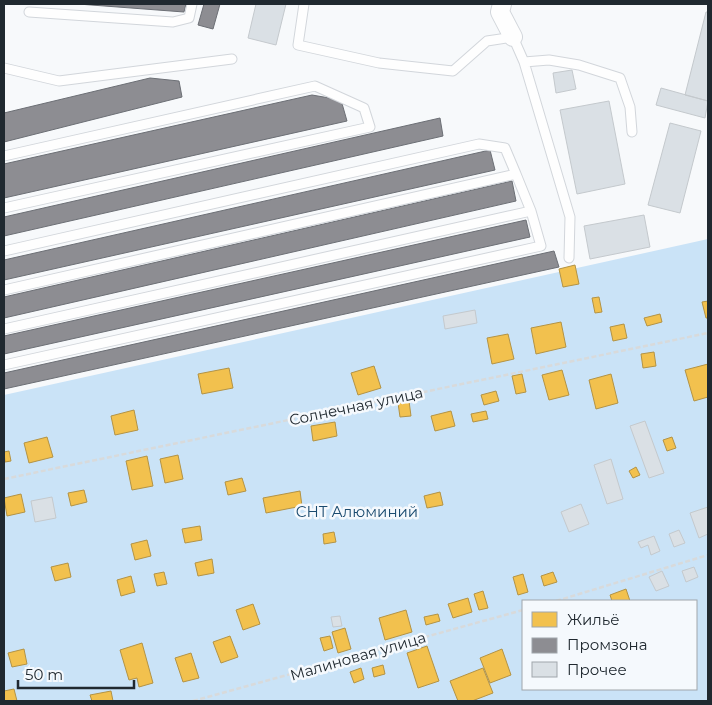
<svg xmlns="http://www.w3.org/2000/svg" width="712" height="705" font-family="Montserrat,sans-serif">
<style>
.green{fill:#cae3f7;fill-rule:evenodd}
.homes{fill:#f2c14e;stroke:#b39345}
.industry{fill:#8d8d92;stroke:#6c6f75}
.building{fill:#dae0e5;stroke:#c4c9cd}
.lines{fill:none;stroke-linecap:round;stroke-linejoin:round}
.lane-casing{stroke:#d2d6db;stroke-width:11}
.street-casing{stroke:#d2d6db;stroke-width:20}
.path{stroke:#d8dadb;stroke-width:2.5;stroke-dasharray:5 2.5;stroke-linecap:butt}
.lane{stroke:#fefefe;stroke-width:9}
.street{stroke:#fefefe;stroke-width:18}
.labels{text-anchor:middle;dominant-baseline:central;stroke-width:5;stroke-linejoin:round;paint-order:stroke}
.street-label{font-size:15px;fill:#202930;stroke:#f5f9fd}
.park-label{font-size:15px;fill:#1a4b6f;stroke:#f5f9fd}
</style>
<rect width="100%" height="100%" fill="#f7f9fb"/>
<path class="green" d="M708,239v462h-704v-306zM523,601h173v88h-173z"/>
<path class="homes" d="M575,265l4,19 -16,3 -4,-18z
M599,297l3,15 -7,1 -3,-15z
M708,301v17h-2l-4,-16z
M660,314l2,8 -15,4 -3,-8z
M561,322l5,25 -30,7 -5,-26z
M624,324l3,14 -14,3 -3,-14z
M508,334l6,25 -22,5 -5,-26z
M654,352l2,14 -13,2 -2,-14z
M708,364v33l-14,4 -9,-31z
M374,366l7,22 -23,7 -7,-22z
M229,368l4,20 -31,6 -4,-20z
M562,370l7,25 -20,5 -7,-25z
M522,374l4,18 -10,2 -4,-18z
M611,374l7,29 -22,6 -7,-29z
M496,391l3,10 -15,4 -3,-10z
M409,401l2,15 -11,1 -2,-14z
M134,410l4,20 -23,5 -4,-19z
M451,411l4,15 -20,5 -4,-15z
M486,411l2,8 -15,3 -2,-8z
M335,422l2,14 -24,5 -2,-15z
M47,437l6,20 -24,6 -5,-20z
M672,437l4,11 -9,3 -4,-11z
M9,451l2,10 -6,1 -1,-10z
M178,455l5,24 -18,4 -5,-24z
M147,456l6,30 -21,4 -6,-29z
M636,467l4,8 -7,3 -4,-7z
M242,478l4,13 -18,4 -3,-13z
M84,490l3,12 -16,4 -3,-13z
M300,491l2,15 -36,7 -3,-15z
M440,492l3,13 -16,3 -3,-12z
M21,494l4,18 -18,4 -3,-18z
M200,526l2,14 -17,3 -3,-14z
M334,532l2,10 -12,2 -1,-10z
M147,540l4,16 -16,4 -4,-16z
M212,559l2,14 -16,3 -3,-13z
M68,563l3,14 -16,4 -4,-14z
M164,572l3,12 -10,2 -3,-12z
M553,572l4,10 -13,4 -3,-10z
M523,574l5,18 -10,3 -5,-18z
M131,576l4,16 -14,4 -4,-16z
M626,589l4,12h-18l-2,-6z
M483,591l5,17 -9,2 -5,-16z
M468,598l4,14 -19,6 -5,-14z
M253,604l7,20 -17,6 -7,-20z
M406,610l6,22 -27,8 -6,-22z
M438,614l2,7 -14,4 -2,-8z
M345,628l6,21 -13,4 -6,-21z
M230,636l8,21 -17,6 -8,-21z
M330,636l3,12 -9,3 -4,-13z
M142,643l11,40 -14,4 -2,-9 -8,2 -9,-30z
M427,646l12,35 -21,7 -11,-35z
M24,649l3,15 -15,3 -4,-14z
M502,649l9,26 -21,8 -10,-25z
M191,653l8,25 -16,4 -8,-24z
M383,665l2,9 -11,3 -2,-9z
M361,668l3,11 -10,4 -4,-11z
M483,668l10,25 -21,8h-14l-8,-20z
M14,689l3,12h-13v-10z
M111,691l2,10h-21l-2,-6z"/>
<path class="industry" d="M78,4h108l-2,8z
M204,4h16l-7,25 -15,-4z
M150,78l29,3 3,16 -178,45v-29z
M312,95l29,5 6,21 -343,77v-34z
M440,118l3,18 -439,100v-19z
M490,150l5,20 -491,110v-20z
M512,181l4,20 -512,117v-21z
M526,220l4,17 -526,117v-18z
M554,251l5,16 -555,122v-16z"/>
<path class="building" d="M256,4h30l-10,41 -28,-7z
M706,12h2v89l-23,-6z
M572,70l4,19 -20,4 -3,-20z
M661,88l47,13 -3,17 -49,-13z
M609,101l16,83 -48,10 -17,-84z
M670,123l31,8 -21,82 -32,-8z
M644,215l6,32 -60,12 -6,-33z
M475,310l2,13 -32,6 -2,-13z
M645,421l19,52 -15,5 -19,-52z
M611,459l12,40 -16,5 -13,-39z
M52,497l4,21 -21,4 -4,-21z
M581,504l8,20 -20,8 -8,-20z
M708,507v27l-9,4 -9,-25z
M679,530l6,13 -11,4 -5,-13z
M654,536l6,15 -9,4 -3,-10 -7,3 -3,-6z
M694,567l4,10 -12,5 -4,-11z
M662,571l7,15 -13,5 -7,-14z
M340,616l2,10 -9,1 -2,-10z"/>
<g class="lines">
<defs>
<path id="lane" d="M304,4l-6,41 81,18 74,8 34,-30 26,-4 11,25 46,155 -1,41
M29,12l144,10 16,-4 3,-14
M524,62l25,-2 30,5 41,13 10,29 2,25
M4,68l55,13 173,-22
M4,156l311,-70 49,22 6,19 -366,81
M516,174l15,37
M4,251l475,-107 26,4 11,26 -512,116
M4,329l527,-118 10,35 -537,119"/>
<path id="street" d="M502,4l-2,8 13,25"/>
</defs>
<use href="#lane" class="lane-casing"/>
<use href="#street" class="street-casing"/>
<path class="path" d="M4,479l704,-146
M556,601l152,-46
M193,701l330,-91"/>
<use href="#lane" class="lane"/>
<use href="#street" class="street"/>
</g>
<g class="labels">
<g class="street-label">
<text transform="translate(356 406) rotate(-12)">Солнечная улица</text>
<text transform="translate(358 656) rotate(-16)">Малиновая улица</text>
</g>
<g class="park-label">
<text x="357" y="511">СНТ Алюминий</text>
</g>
</g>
<rect width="712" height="705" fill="none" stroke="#202930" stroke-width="10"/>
<rect x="522" y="600" width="175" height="90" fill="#f5f9fd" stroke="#a0a6ab"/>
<rect x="532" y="612" width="25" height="15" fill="#f2c14e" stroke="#a0a6ab"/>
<text x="567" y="625" font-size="15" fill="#202930">Жильё</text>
<rect x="532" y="638" width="25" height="15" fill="#8d8d92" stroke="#a0a6ab"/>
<text x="567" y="650" font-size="15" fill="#202930">Промзона</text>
<rect x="532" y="662" width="25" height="15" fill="#dae0e5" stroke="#a0a6ab"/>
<text x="567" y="675" font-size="15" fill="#202930">Прочее</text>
<path d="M18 680v8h116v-8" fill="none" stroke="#202930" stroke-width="2.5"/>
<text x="25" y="680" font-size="15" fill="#202930" stroke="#f5f9fd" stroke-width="4" paint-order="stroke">50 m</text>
</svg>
